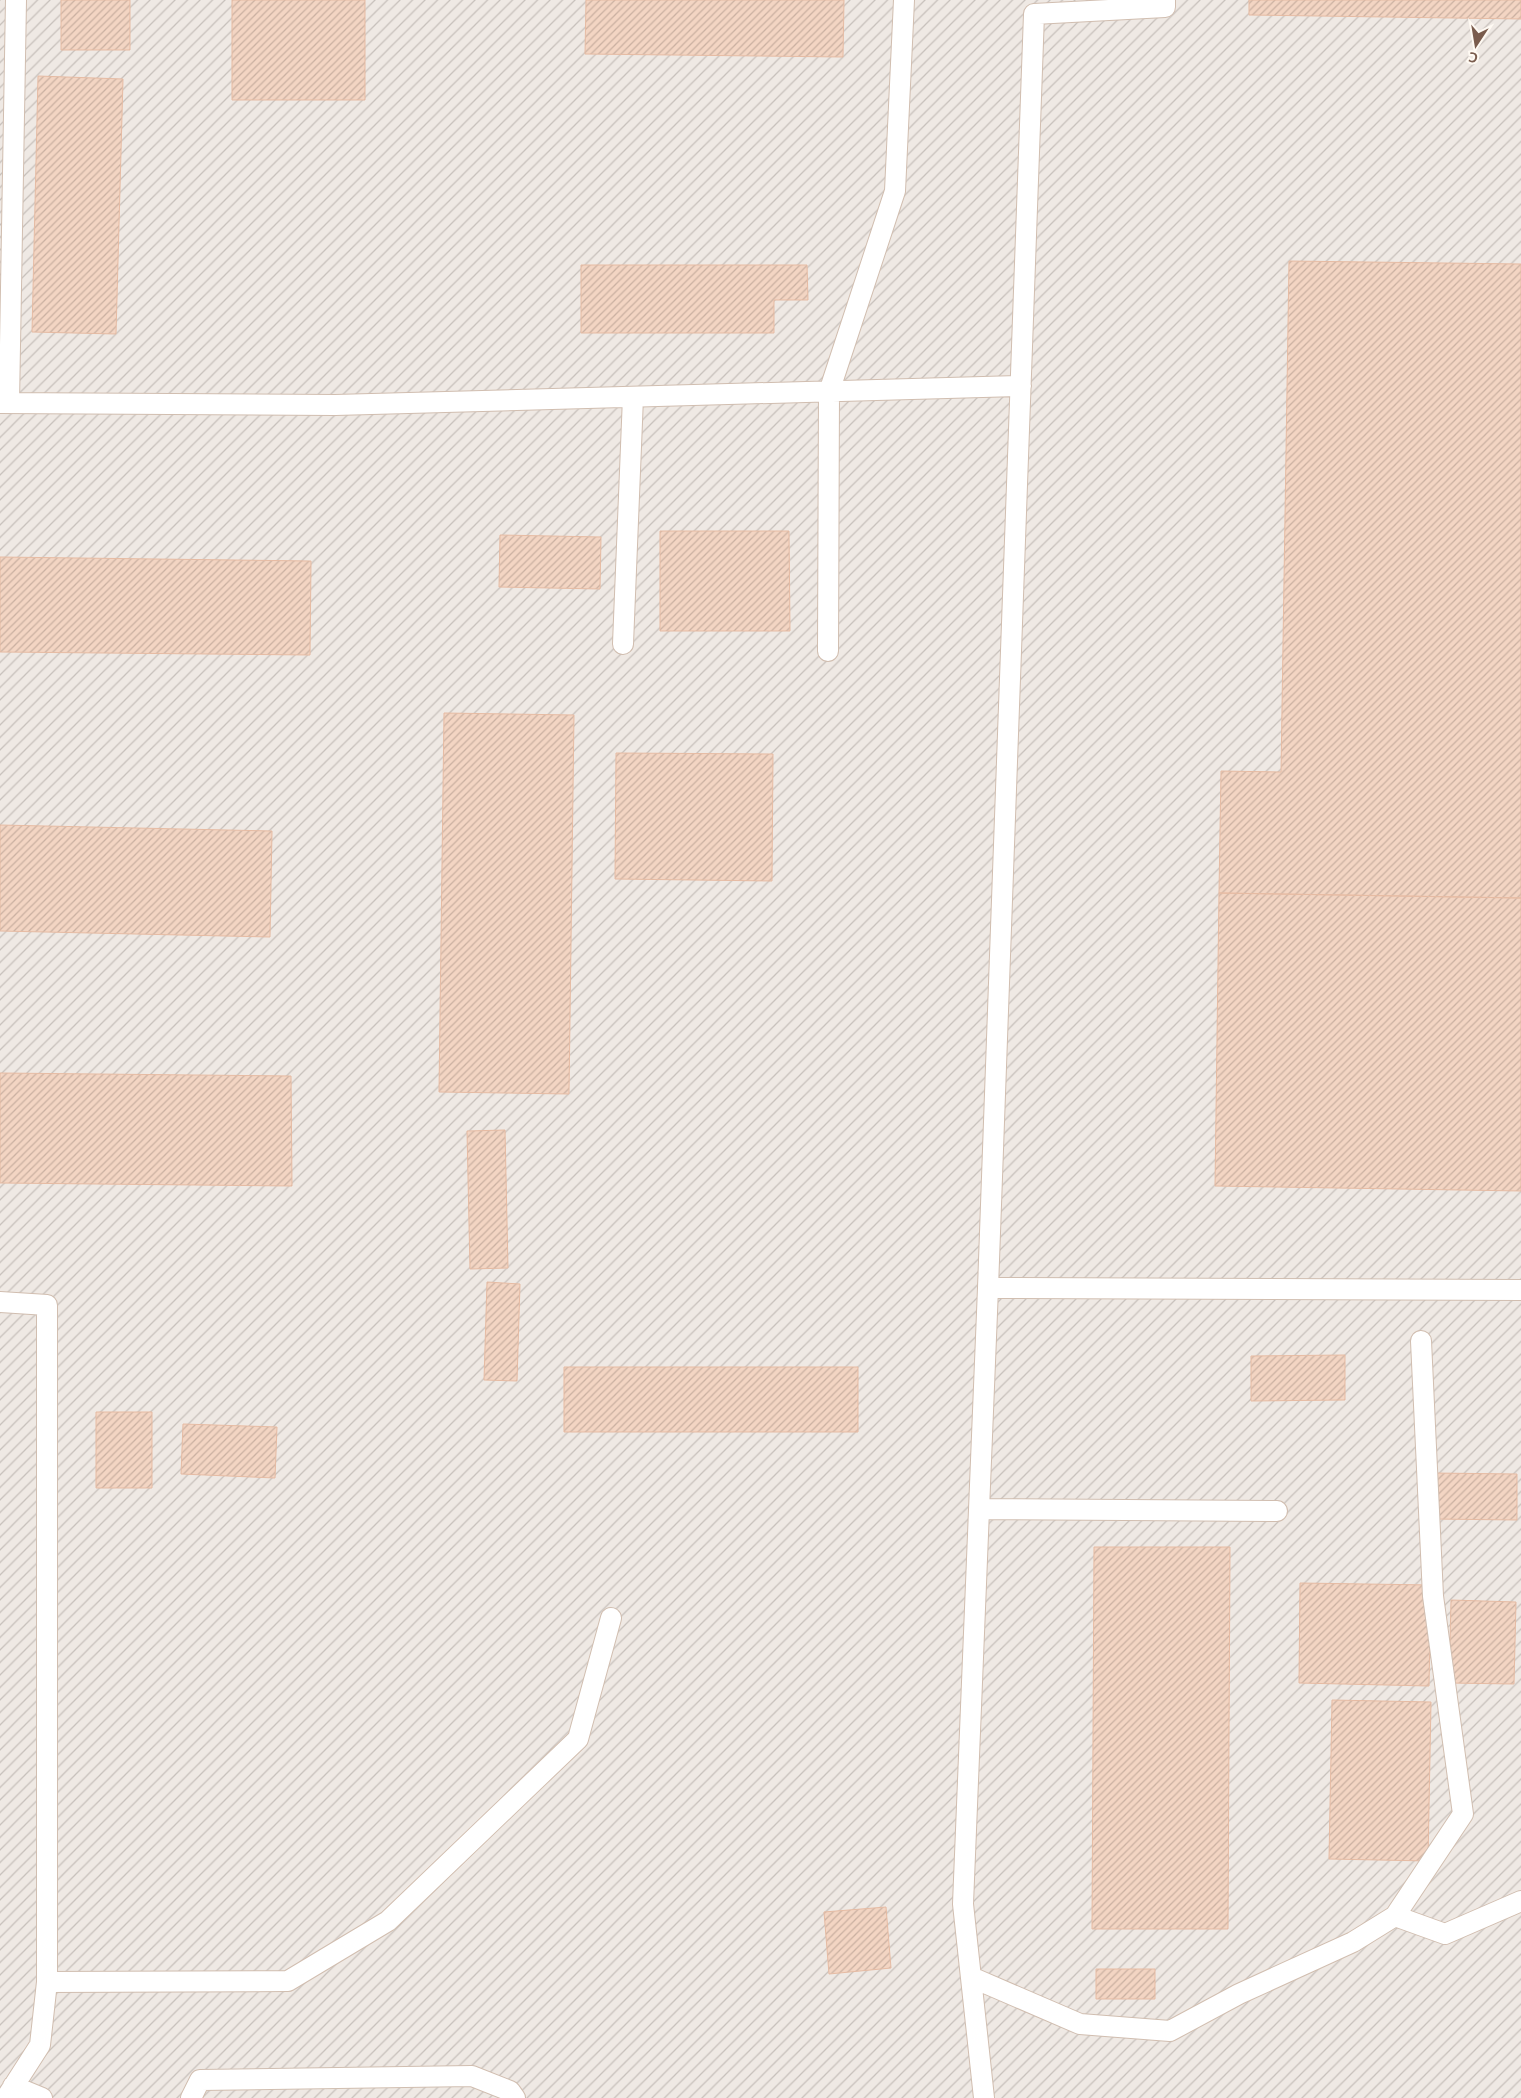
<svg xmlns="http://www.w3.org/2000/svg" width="1521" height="2098" font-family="Ubuntu,sans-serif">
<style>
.industrial{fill:url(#industrial-furrows)}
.building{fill:url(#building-hatch);stroke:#e6bba3}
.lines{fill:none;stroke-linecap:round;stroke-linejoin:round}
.lane-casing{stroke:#d1beb0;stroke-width:22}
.lane{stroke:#fff;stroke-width:20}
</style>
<defs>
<pattern id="industrial-furrows" width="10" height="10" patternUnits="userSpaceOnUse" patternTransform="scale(1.25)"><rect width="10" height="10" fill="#efe9e4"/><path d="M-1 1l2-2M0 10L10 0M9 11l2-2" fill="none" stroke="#c7c0bb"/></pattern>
<pattern id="building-hatch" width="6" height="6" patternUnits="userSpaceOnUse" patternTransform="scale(1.25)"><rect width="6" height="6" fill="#f3d5c3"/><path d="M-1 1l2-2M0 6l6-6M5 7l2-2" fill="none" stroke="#cab0a1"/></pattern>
</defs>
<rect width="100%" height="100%" fill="#fdf6ec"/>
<path class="industrial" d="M0,0h1521v2098h-1521z"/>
<path class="building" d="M61,0h69v50h-69z
M232,0h133v100h-133z
M586,0h258l-1,57 -258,-3z
M1249,0h272v19l-272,-4z
M38,76l85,3 -7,255 -84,-2z
M1289,261l232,3v634l-302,-5 2,-122 60,1z
M581,265h226l1,35h-34v33h-193z
M660,531h129l1,100h-130z
M500,535l101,2 -1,52 -101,-2z
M0,557l311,4 -1,94 -310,-3z
M444,713l130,2 -5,379 -130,-2z
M616,753l157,1 -1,127 -157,-2z
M0,825l272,6 -2,106 -270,-6z
M1219,893l302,5v293l-306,-5z
M0,1073l291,3 1,110 -292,-3z
M505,1130l3,138 -38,1 -3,-138z
M487,1282l33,2 -3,97 -33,-1z
M1345,1355v45l-94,1v-45z
M564,1367h294v65h-294z
M96,1412h56v76h-56z
M183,1424l94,3 -2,51 -94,-4z
M1432,1473l85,1v46l-85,-1z
M1094,1547h136l-2,382h-136z
M1300,1583l131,2 -2,101 -130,-3z
M1451,1600l65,2 -2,82 -65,-1z
M1332,1700l99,2 -3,159 -99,-2z
M886,1907l5,61 -62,6 -5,-62z
M1096,1969h59v30h-59z"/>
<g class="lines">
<defs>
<path id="lane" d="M0,403l335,2 686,-19
M9,403l7,-403
M623,644l10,-247
M828,651l1,-259 66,-201 9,-191
M988,1288l533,2
M0,1302l47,3v677l-7,63 -34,53
M979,1509l298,2
M1395,1916l50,18 76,-33
M971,1977l109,47 90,7 69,-37 114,-52 42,-26 68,-102 -30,-218 -12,-255
M47,1982l241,-1 100,-60 190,-182 33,-121
M13,2086l29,12
M191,2098l9,-18 272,-4 38,15 5,7
M984,2098l-21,-194 25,-616 46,-1274 131,-7v-7"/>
</defs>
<use href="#lane" class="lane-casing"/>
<use href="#lane" class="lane"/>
</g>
<g transform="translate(1476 45) rotate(192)" stroke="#fffaf3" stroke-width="4" paint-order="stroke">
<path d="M0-4L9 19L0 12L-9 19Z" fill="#7a5c4d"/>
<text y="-8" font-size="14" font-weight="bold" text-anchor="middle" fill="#7a5c4d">С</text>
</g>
</svg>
